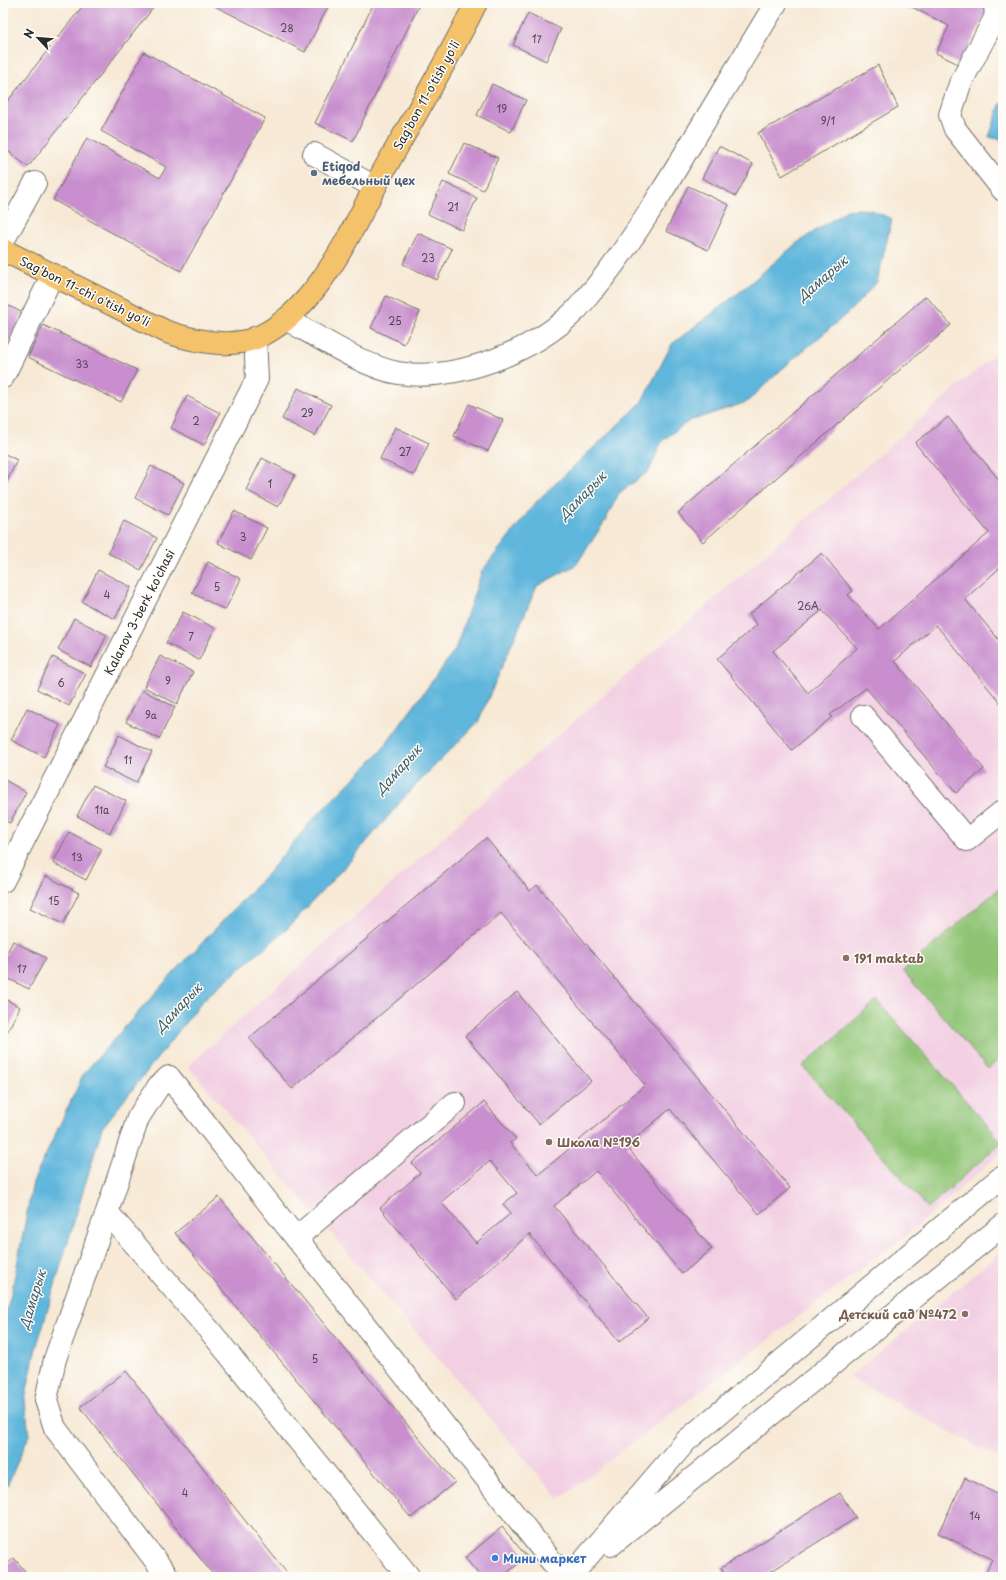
<svg xmlns="http://www.w3.org/2000/svg" width="1006" height="1580" font-family="'Playpen Sans',sans-serif">
<style>
.built{fill:#f2cfe2}
.pitch{fill:#8fc475;stroke:#5d7850}
.water{fill:#5fb6dc;stroke:#457084}
.building{fill:#c88ece;fill-rule:evenodd}
.lines{fill:none;stroke-linecap:round;stroke-linejoin:round}
.minor-casing{stroke:#726e66;stroke-width:24}
.major-casing{stroke:#726e66;stroke-width:24}
.minor{stroke:#fff;stroke-width:22}
.major{stroke:#f4c26a;stroke-width:22}
.service-dot{fill:#5c6f8a;stroke:#fdfcf7;stroke-width:1.5}
.education-dot{fill:#8d6e63;stroke:#fdfcf7;stroke-width:1.5}
.shop-dot{fill:#3f7fe0;stroke:#fdfcf7;stroke-width:1.5}
.labels{text-anchor:middle;dominant-baseline:central;stroke-width:3;stroke-linejoin:round;paint-order:stroke}
.number-label{font-size:10px;fill:#524454}
.street-label{font-size:12px;fill:#2b2b2b;stroke:#fdfcf7}
.service-label{font-size:12px;font-weight:bold;fill:#4e5e75;stroke:#fdfcf7;text-anchor:start}
.education-label{font-size:12px;font-weight:bold;fill:#785e54;stroke:#fdfcf7;text-anchor:start}
.shop-label{font-size:12px;font-weight:bold;fill:#366cbe;stroke:#fdfcf7;text-anchor:start}
.water-label{font-size:13px;font-style:italic;fill:#3d5c69;stroke:#fdfcf7}
</style>
<rect width="100%" height="100%" fill="#fdfcf7"/>
<filter id="ink" filterUnits="userSpaceOnUse"><feTurbulence type="fractalNoise" baseFrequency=".025" numOctaves="2"/><feDisplacementMap in="SourceGraphic" scale="8" xChannelSelector="R" yChannelSelector="G"/><feConvolveMatrix kernelMatrix="1 2 1 2 8 2 1 2 1" color-interpolation-filters="sRGB"/></filter>
<filter id="wash" filterUnits="userSpaceOnUse"><feTurbulence type="fractalNoise" baseFrequency=".012" numOctaves="4" result="noise"/><feDisplacementMap in="SourceGraphic" scale="16" xChannelSelector="R" yChannelSelector="G"/><feGaussianBlur stdDeviation="0.9" result="paint"/><feColorMatrix in="noise" values="0 0 0 0 0 0 0 0 0 0 0 0 0 0 0 0 0 1.4 0 .05"/><feComposite in="paint" operator="in"/></filter>
<g filter="url(#wash)">
<rect width="100%" height="100%" fill="#f7e9d5"/>
<path class="built" d="M1003,347v804l-87,76 -357,272 -371,-433 337,-302z
M1003,1251v209l-154,-83z"/>
<path class="pitch" d="M1003,885v171l-15,13 -85,-98z
M877,1000l125,142 -74,66 -125,-142z"/>
<path class="water" d="M1003,102v38l-14,-3 11,-32z
M859,209l12,1 21,9 -15,63 -27,29 -68,58 -35,33 -58,19 -27,20 -13,30 -30,22 -14,28 -29,44 -39,21 -59,136 -69,70 -58,68 -64,69 -83,70 -102,129 -67,224 -10,48 4,36 -26,59v-170l9,-35 21,-108 51,-109 83,-93 102,-108 43,-52 69,-69 74,-101 27,-79 55,-70 104,-98 31,-59 69,-53 56,-48 50,-33z"/>
<g id="blocks">
<path class="building" d="M85,3h72l-129,164 -25,-20v-40z
M209,3h121l-25,49z
M374,3h46l-67,138 -38,-18z
M906,3h75l8,4 -29,58 -24,-12 13,-27 -43,-22z
M528,13l33,16 -15,32 -33,-16z
M144,52l121,66 -84,153 -128,-71 34,-62 73,40 6,-11 -65,-36z
M878,65l20,42 -116,69 -24,-43z
M492,84l34,16 -15,32 -34,-17z
M464,143l34,15 -15,32 -34,-16z
M719,146l34,18 -17,32 -34,-18z
M443,182l34,16 -15,32 -34,-16z
M688,186l41,19 -21,45 -42,-19z
M418,233l34,16 -15,31 -34,-16z
M386,296l34,16 -16,32 -33,-16z
M926,296l25,29 -248,217 -25,-29z
M3,303l20,10 -15,32 -5,-3z
M43,325l94,45 -16,32 -93,-45z
M298,388l33,17 -16,31 -33,-17z
M187,396l33,17 -16,32 -33,-17z
M469,404l34,16 -15,31 -34,-15z
M948,417l55,68v80l-38,34 38,46v61l-67,-81 -41,36 89,108 -28,24 -90,-105 -36,27 2,2 -40,33 -75,-91 40,-34 -8,-11 73,-61 31,38 -5,4 31,34 110,-96 -74,-90zM822,610l35,38 -49,45 -35,-42z
M395,427l34,16 -15,32 -34,-16z
M3,453l14,7 -14,30z
M262,458l33,17 -17,32 -32,-17z
M151,466l33,17 -16,32 -33,-17z
M234,511l33,17 -16,32 -33,-17z
M124,521l33,17 -16,32 -33,-17z
M208,562l33,17 -16,31 -33,-17z
M98,570l33,17 -16,32 -33,-17z
M183,612l32,16 -16,32 -33,-17z
M74,618l33,17 -16,32 -33,-17z
M160,656l33,16 -16,32 -33,-17z
M53,657l33,17 -17,32 -32,-17z
M142,690l33,17 -16,32 -33,-17z
M27,708l33,17 -16,32 -33,-17z
M119,735l33,17 -16,31 -33,-16z
M3,779l23,13 -16,31 -7,-3z
M93,785l33,16 -16,32 -33,-17z
M69,832l33,17 -16,31 -33,-17z
M486,838l44,53 7,-6 253,303 -31,26 -89,-105 -44,37 86,103 -30,25 -86,-103 -42,35 94,112 -29,24 -90,-108 -73,65 -76,-91 40,-35 -8,-10 72,-61 32,37 -6,4 28,32 107,-90 -144,-172 -209,176 -43,-51zM490,1161l27,32 -14,11 8,9 -35,30 -35,-41z
M46,876l33,17 -16,31 -33,-16z
M13,941l33,17 -17,31 -26,-13v-16z
M517,992l74,89 -52,43 -74,-88z
M3,998l17,9 -16,31h-1z
M219,1197l236,285 -44,36 -236,-285z
M126,1371l164,206h-75l-135,-170z
M965,1478l38,19v80h-19l8,-18 -54,-26z
M840,1493l16,25 -94,59h-36l-5,-9z
M502,1527l25,30 -25,20h-21l-16,-19z
M14,1558l16,19h-27v-9z"/>
</g>
</g>
<g filter="url(#ink)">
<use href="#blocks" fill-opacity="0" stroke="#726e66" stroke-width="1"/>
<g class="lines">
<defs>
<path id="minor" d="M993,3l3,2 -1,13 -35,66 -10,31 5,14 48,61
M314,154l61,33
M3,241l32,-58
M286,319c31,17 78,48 112,54 57,9 135,-21 177,-62 7,-7 13,-16 20,-23 29,-35 52,-73 76,-111 35,-58 70,-116 105,-174
M3,377l49,-101
M863,716l104,124 36,-29
M3,881l254,-502 -2,-41
M107,1212l103,119 199,246
M296,1238l159,-135
M611,1545l392,-320
M168,1577l-113,-149 -9,-28 9,-41 52,-147 31,-94 20,-31 11,-10 395,500
M570,1577l116,-136 317,-265"/>
<path id="major" d="M3,250l164,82c27,9 61,17 89,6 24,-10 42,-28 58,-48 28,-35 48,-80 70,-120 31,-55 64,-110 92,-167"/>
</defs>
<use href="#minor" class="minor-casing"/>
<use href="#major" class="major-casing"/>
<use href="#minor" class="minor"/>
<use href="#major" class="major"/>
</g>
</g>
<circle class="service-dot" cx="314" cy="173" r="4"/>
<g class="education-dot">
<circle cx="846" cy="958" r="4"/>
<circle cx="549" cy="1142" r="4"/>
<circle cx="965" cy="1314" r="4"/>
</g>
<circle class="shop-dot" cx="495" cy="1558" r="4"/>
<g class="labels">
<g class="number-label">
<text x="287" y="27">28</text>
<text x="537" y="38">17</text>
<text x="502" y="108">19</text>
<text x="828" y="120">9/1</text>
<text x="453" y="206">21</text>
<text x="428" y="257">23</text>
<text x="395" y="320">25</text>
<text x="82" y="363">33</text>
<text x="307" y="412">29</text>
<text x="196" y="420">2</text>
<text x="405" y="451">27</text>
<text x="270" y="483">1</text>
<text x="243" y="536">3</text>
<text x="217" y="586">5</text>
<text x="107" y="594">4</text>
<text x="808" y="605">26A</text>
<text x="191" y="636">7</text>
<text x="168" y="680">9</text>
<text x="61" y="682">6</text>
<text x="151" y="714">9a</text>
<text x="128" y="759">11</text>
<text x="102" y="809">11a</text>
<text x="77" y="856">13</text>
<text x="54" y="900">15</text>
<text x="22" y="968">17</text>
<text x="315" y="1358">5</text>
<text x="185" y="1492">4</text>
<text x="975" y="1515">14</text>
</g>
<g class="street-label">
<text transform="translate(426 95) rotate(-61)">Sag'bon 11-o'tish yo'li</text>
<text transform="translate(85 291) rotate(26)">Sag'bon 11-chi o'tish yo'li</text>
<text transform="translate(139 612) rotate(-63)">Kalanov 3-berk ko'chasi</text>
</g>
<g class="service-label">
<text x="322" y="166">Etiqod<tspan x="322" dy="14">мебельный цех</tspan></text>
</g>
<g class="education-label">
<text x="854" y="958">191 maktab</text>
<text x="557" y="1142">Школа №196</text>
<text x="957" y="1314" text-anchor="end">Детский сад №472</text>
</g>
<g class="shop-label">
<text x="503" y="1558">Мини маркет</text>
</g>
<g class="water-label">
<text transform="translate(822 278) rotate(-41)">Дамарык</text>
<text transform="translate(582 495) rotate(-46)">Дамарык</text>
<text transform="translate(398 769) rotate(-48)">Дамарык</text>
<text transform="translate(178 1007) rotate(-47)">Дамарык</text>
<text transform="translate(32 1299) rotate(-73)">Дамарык</text>
</g>
</g>
<rect width="1006" height="1580" fill="none" stroke="#fdfcf7" stroke-width="16"/>
<g transform="translate(38 38) rotate(296)" stroke="#fdfcf7" stroke-width="3" paint-order="stroke">
<path d="M0-3L7 15L0 10L-7 15Z" fill="#2b2b2b"/>
<text y="-6" font-size="11" font-weight="bold" text-anchor="middle" fill="#2b2b2b">N</text>
</g>
</svg>
